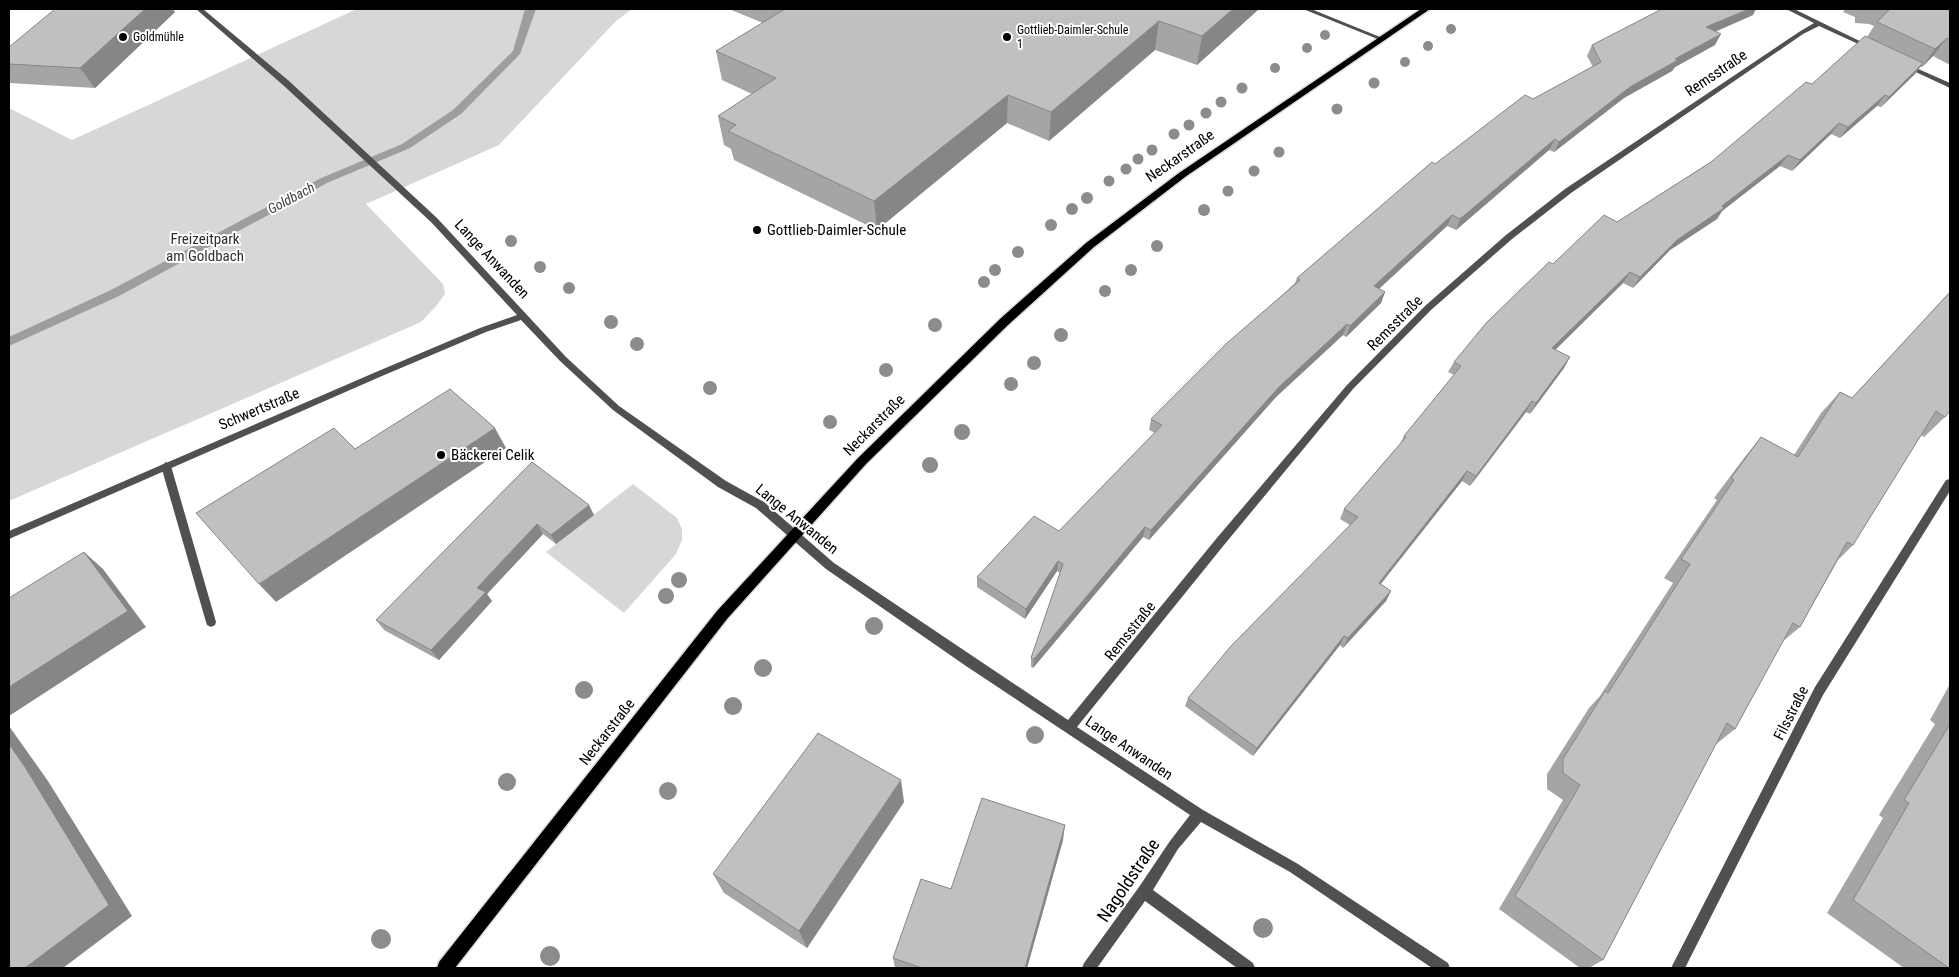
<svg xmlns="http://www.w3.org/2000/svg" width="1959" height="977" font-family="'Roboto Condensed',sans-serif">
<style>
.green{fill:#d7d7d7}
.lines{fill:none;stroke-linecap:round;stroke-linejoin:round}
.stream{fill:#9e9e9e;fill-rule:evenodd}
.primary-casing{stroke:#dbdbdb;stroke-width:3}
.lane{fill:#505050;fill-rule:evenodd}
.street{fill:#505050;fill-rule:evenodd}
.primary{fill:#000;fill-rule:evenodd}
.tree{fill:#8c8c8c}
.wall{fill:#a5a5a5}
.shaded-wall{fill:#868686}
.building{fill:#c0c0c0;stroke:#868686}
.poi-dot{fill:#000;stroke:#fff;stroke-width:2}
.labels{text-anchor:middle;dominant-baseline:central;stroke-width:4;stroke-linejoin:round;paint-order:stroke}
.far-poi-label{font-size:12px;fill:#000;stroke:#fff;text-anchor:start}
.far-water-label{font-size:14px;font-style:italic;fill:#3f3f3f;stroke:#fff}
.street-label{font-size:15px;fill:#000;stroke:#fff}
.poi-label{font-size:15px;fill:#000;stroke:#fff;text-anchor:start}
.park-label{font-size:15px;fill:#2e2e2e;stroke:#fff}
.near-street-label{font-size:18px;fill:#000;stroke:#fff}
</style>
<rect width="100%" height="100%" fill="#fff"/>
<path class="green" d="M357,9h275l-17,13 -116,123 -133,59 77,80 2,10 -9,12 -15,16 -412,179v-393l63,32z
M633,484l44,34 5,11v11l-6,14 -52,59 -78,-61z"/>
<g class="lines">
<path class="stream" d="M525,9h11l-16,45 -59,60 -51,34 -83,35 -208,113 -110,50v-9l102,-47 208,-111 83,-35 51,-34 60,-59z"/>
<defs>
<path id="primary" d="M1421,9h9l-245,168 -91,70 -86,78 -142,139 -139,155 -272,349h-18l2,-6 278,-351 141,-153 142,-139 86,-76 93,-70z"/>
</defs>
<use href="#primary" class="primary-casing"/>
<path class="lane" d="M1303,9h8l74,30 -5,1z
M166,462l5,4 45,156 -1,3 -4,2 -4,-2 -1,-3 -45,-156z"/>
<path class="street" d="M196,9h7l86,72 148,137 129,139 53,49 107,75 38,21 70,61 234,157 148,-181 131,-154 78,-79 81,-71 59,-46 234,-157 15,-9 -28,-14h8l78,38 -5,1 -48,-22 -16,8 -232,159 -59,46 -81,71 -78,79 -129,156 -147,182 126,83 95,54 150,99 2,5h-18l-142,-96 -89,-50 -23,27 -25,41 100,73 2,5h-18l-92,-67 -48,67h-15l2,-5 55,-76 31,-46 20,-26 -224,-149 -140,-97 -70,-61 -38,-21 -105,-77 -53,-49 -39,-41 -35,12 -104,44 -373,163v-8l367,-159 104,-44 37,-13 -86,-93 -148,-137z
M1907,64l43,19v5l-45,-21 -1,-1z
M1950,479v12l-127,204 -138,273h-14l144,-281 131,-207z"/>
<use href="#primary" class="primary"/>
</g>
<g class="tree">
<circle cx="1451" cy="29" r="5"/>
<circle cx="1325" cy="35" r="5"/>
<circle cx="1428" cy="46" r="5"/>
<circle cx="1307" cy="48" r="5"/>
<circle cx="1405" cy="62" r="5"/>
<circle cx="1275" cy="68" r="5"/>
<circle cx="1374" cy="83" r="5.5"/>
<circle cx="1242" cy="88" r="5.5"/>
<circle cx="1221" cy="102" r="5.5"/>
<circle cx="1337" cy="109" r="5.5"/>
<circle cx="1206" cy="113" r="5.5"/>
<circle cx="1189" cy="125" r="5.5"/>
<circle cx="1174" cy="134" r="5.5"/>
<circle cx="1152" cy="150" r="5.5"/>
<circle cx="1279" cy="152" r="5.5"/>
<circle cx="1138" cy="159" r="5.5"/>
<circle cx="1126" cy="169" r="5.5"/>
<circle cx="1254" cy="171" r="5.5"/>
<circle cx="1109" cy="181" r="5.5"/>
<circle cx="1228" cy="191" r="5.5"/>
<circle cx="1087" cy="198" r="6"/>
<circle cx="1072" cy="209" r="6"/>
<circle cx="1204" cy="210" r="6"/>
<circle cx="1051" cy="225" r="6"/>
<circle cx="511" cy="241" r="6"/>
<circle cx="1157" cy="246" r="6"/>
<circle cx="1018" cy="252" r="6"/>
<circle cx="540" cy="267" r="6"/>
<circle cx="995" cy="270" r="6"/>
<circle cx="1131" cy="270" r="6"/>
<circle cx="984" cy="282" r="6"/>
<circle cx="569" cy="288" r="6"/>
<circle cx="1105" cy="291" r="6"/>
<circle cx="611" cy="322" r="7"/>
<circle cx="935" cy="325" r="7"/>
<circle cx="1061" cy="335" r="7"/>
<circle cx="637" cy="344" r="7"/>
<circle cx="1034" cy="363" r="7"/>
<circle cx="886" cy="370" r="7"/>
<circle cx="1011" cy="384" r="7"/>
<circle cx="710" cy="388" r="7"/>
<circle cx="830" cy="422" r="7"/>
<circle cx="962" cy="432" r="8"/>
<circle cx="930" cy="465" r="8"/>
<circle cx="679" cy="580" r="8"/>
<circle cx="666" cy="596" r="8"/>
<circle cx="874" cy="626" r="9"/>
<circle cx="763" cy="668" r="9"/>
<circle cx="584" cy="690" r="9"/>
<circle cx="733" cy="706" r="9"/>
<circle cx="1035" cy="735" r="9"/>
<circle cx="507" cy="782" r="9"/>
<circle cx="668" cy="791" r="9"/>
<circle cx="1263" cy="928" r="10"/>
<circle cx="381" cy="939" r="10"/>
<circle cx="550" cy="956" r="10"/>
</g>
<path class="wall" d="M729,9h530l-62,56 -42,-15 -106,91 -42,-18 -130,107 -143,-70 -3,-11 -7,-4 -6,-29 34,-22 -30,-14 -6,-29 47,-28z
M1845,9h105v56l-17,-9 -11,11h-2l-5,7 -34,33 -4,-1 -37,32 -9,-4 -39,37 -12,-5 -58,45 -5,8 -47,31 -37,38 -10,-5 -68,67 15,7 -6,11 -34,46 -4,-2 -56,74 -8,-5 -81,103 10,7 -5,10 -43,47 -3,-3 -87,111 -68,-50 3,-8 162,-173 -10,-6 4,-10 56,-65 4,-8 50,-61 -6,-3 6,-10 99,-98 64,-42 94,-60 101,-78 55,-47 7,-11 -5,-2 -14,-1v-6l-12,-5z
M175,12l-80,76 -86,-5v-36z
M1753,15l-38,17v13l-40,22 -3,4 -48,27 -70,54 -5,-2 -93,80 -9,-4 -68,63 6,3 -4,11 -35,34 -3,-2 -67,62 -127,143 -6,-3 -110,131 -2,-1v-9l29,-85 -3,-2 -32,48 -48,-32v-10l82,-46 96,-98 -6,-3 2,-11 144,-136 2,-5 138,-114 98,-65 60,-32 -6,-11 5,-11z
M1948,294l-3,123 -21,20 -3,-2 -68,110 -15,15 -38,67 -18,15 -47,87 -20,16 -112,215 -14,8h-9l-81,-59 64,-109 -16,-11v-15l42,-66 11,-12 73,-113 -9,-5 53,-78 -3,-2 30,-40 17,-21 33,18 27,-42 19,-21 12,6z
M532,462l62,53 -38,29 -13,-10 -56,60 5,7 -53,59 -55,-30 -8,-10z
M1950,684v284h-46l-77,-55 56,-95 -4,-3 56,-91 -5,-4z
M904,802l-97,146 -83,-55 -11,-19z
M1063,840l-36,128h-132l-2,-10 58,-69z"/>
<path class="shaded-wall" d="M145,9h28l2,3 -80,76 -15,-20z
M1233,9h26l-62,56 5,-29z
M1749,9h7l-3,6 -53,23 6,-11z
M1159,21l-4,29 -106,91 2,-29z
M1721,34l-6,11 -40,22 -3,4 -48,27 -70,54 5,-10 71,-55 45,-28z
M1947,38l-14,18 -11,11 13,-18z
M1923,63l-8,11 -34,33 8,-10z
M1008,95l-1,28 -130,107 -3,-29z
M1885,95l-8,11 -37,32 8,-11z
M1839,123l-8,11 -39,37 8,-11z
M1555,139l-6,11 -93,80 4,-11z
M1788,155l-8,11 -58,45 -5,8 -47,31 -37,38 7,-11 37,-37 45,-34z
M1452,215l-5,11 -77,71 4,-11z
M1630,272l-7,11 -77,76 6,-11z
M1385,292l-4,11 -35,34 4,-11z
M1347,324l-4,11 -67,62 -127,143 2,-10 128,-143z
M1570,357l-6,11 -34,46 6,-11z
M1532,401l-6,11 -56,74 6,-10z
M495,428l11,20 -230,154 -17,-18z
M1467,471l-5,10 -88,111 5,-9z
M589,505l5,10 -38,29 -5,-9z
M537,524l6,10 -56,60 5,7 -53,59 -8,-10 46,-62z
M1145,527l-2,10 -110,131 1,-9z
M84,552l19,17 43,58 -137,89v-29z
M1058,561l-1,10 -32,48 1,-10z
M1391,591l-5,10 -43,47 5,-10z
M1344,636l-4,9 -87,111 4,-8z
M9,726l39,55 84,135 -69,52h-38l-16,-224z
M901,780l3,22 -97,146 -8,-17z
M1065,825l-2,15 -36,128h-2z"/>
<path class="building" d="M55,9h90l-65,59 -71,-4v-17z
M785,9h448l-31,27 -43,-15 -108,91 -43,-17 -134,106 -146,-70 8,-6 -18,-9 58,-38 -60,-27z
M1662,9h87l-43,18 15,7 -46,25 3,1 -48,27 -71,55 -4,-3 -95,80 -8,-4 -78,71 11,6 -35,34 -3,-2 -68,63 -128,143 -6,-3 -111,132 -3,-1 32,-94 -5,-3 -32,48 -49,-32 57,-61 25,15 103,-106 -11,-6 76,-76 73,-63 -3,-2 135,-116 3,2 90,-69 8,4 68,-37 -9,-17z
M1889,9h61v30l-3,-1 -12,11 -58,-27 13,-13z
M1865,36l58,27 -34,34 -4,-2 -37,32 -9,-4 -39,37 -12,-5 -66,51 2,2 -47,32 -37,37 -10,-5 -78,76 18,9 -34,46 -4,-2 -56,75 -9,-5 -88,112 12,8 -43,47 -4,-2 -87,112 -69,-50 43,-52 127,-129 -14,-8 62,-72 -2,-1 57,-70 -7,-4 33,-40 62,-60 4,2 51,-49 13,7 94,-60 95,-80 6,2z
M1950,292v119l-5,6 -9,-6 -83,134 -6,-3 -47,85 -7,-4 -58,106 -8,-6 -124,237 -88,-64 65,-111 -17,-12v-14l42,-68 3,2 82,-129 -9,-5 53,-79 -3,-2 30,-41 37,20 42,-65 12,6z
M450,389l45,39 -236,156 -63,-71 138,-85 21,21z
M532,462l57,43 -38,30 -14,-11 -60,64 9,4 -55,58 -55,-30z
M84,552l44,59 -119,76v-89z
M1950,724v244h-1l-96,-68 56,-97 -5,-3z
M818,733l83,47 -102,151 -86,-57z
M9,744l16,23 84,138 -84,63h-16z
M982,798l83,27 -40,143h-103l-29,-10 28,-79 30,10z"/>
<g class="poi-dot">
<circle cx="123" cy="37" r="5"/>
<circle cx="1007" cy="37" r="5"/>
<circle cx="757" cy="230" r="5"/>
<circle cx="441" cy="455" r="5"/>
</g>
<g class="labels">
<g class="far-poi-label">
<text x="1017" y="30">Gottlieb-Daimler-Schule<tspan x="1017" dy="14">1</tspan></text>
<text x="133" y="37">Goldmühle</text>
</g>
<g class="far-water-label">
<text transform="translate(291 198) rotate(-28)">Goldbach</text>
</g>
<g class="street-label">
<text transform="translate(1716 73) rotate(-34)">Remsstraße</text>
<text transform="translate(1180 156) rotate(-35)">Neckarstraße</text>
<text transform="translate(492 259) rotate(47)">Lange Anwanden</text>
<text transform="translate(1395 323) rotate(-45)">Remsstraße</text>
<text transform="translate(259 409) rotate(-23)">Schwertstraße</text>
<text transform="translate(874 425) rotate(-45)">Neckarstraße</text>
<text transform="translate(797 519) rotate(39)">Lange Anwanden</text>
<text transform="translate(1130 631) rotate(-51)">Remsstraße</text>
<text transform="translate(1791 713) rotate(-63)">Filsstraße</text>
<text transform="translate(607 732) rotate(-52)">Neckarstraße</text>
<text transform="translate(1129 748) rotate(34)">Lange Anwanden</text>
</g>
<g class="poi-label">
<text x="767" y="230">Gottlieb-Daimler-Schule</text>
<text x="451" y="455">Bäckerei Celik</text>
</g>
<g class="park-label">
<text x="205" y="239">Freizeitpark<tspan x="205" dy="17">am Goldbach</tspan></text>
</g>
<g class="near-street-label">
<text transform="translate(1128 880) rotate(-56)">Nagoldstraße</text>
</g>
</g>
<rect width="1959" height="977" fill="none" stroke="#000000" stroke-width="20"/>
</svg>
